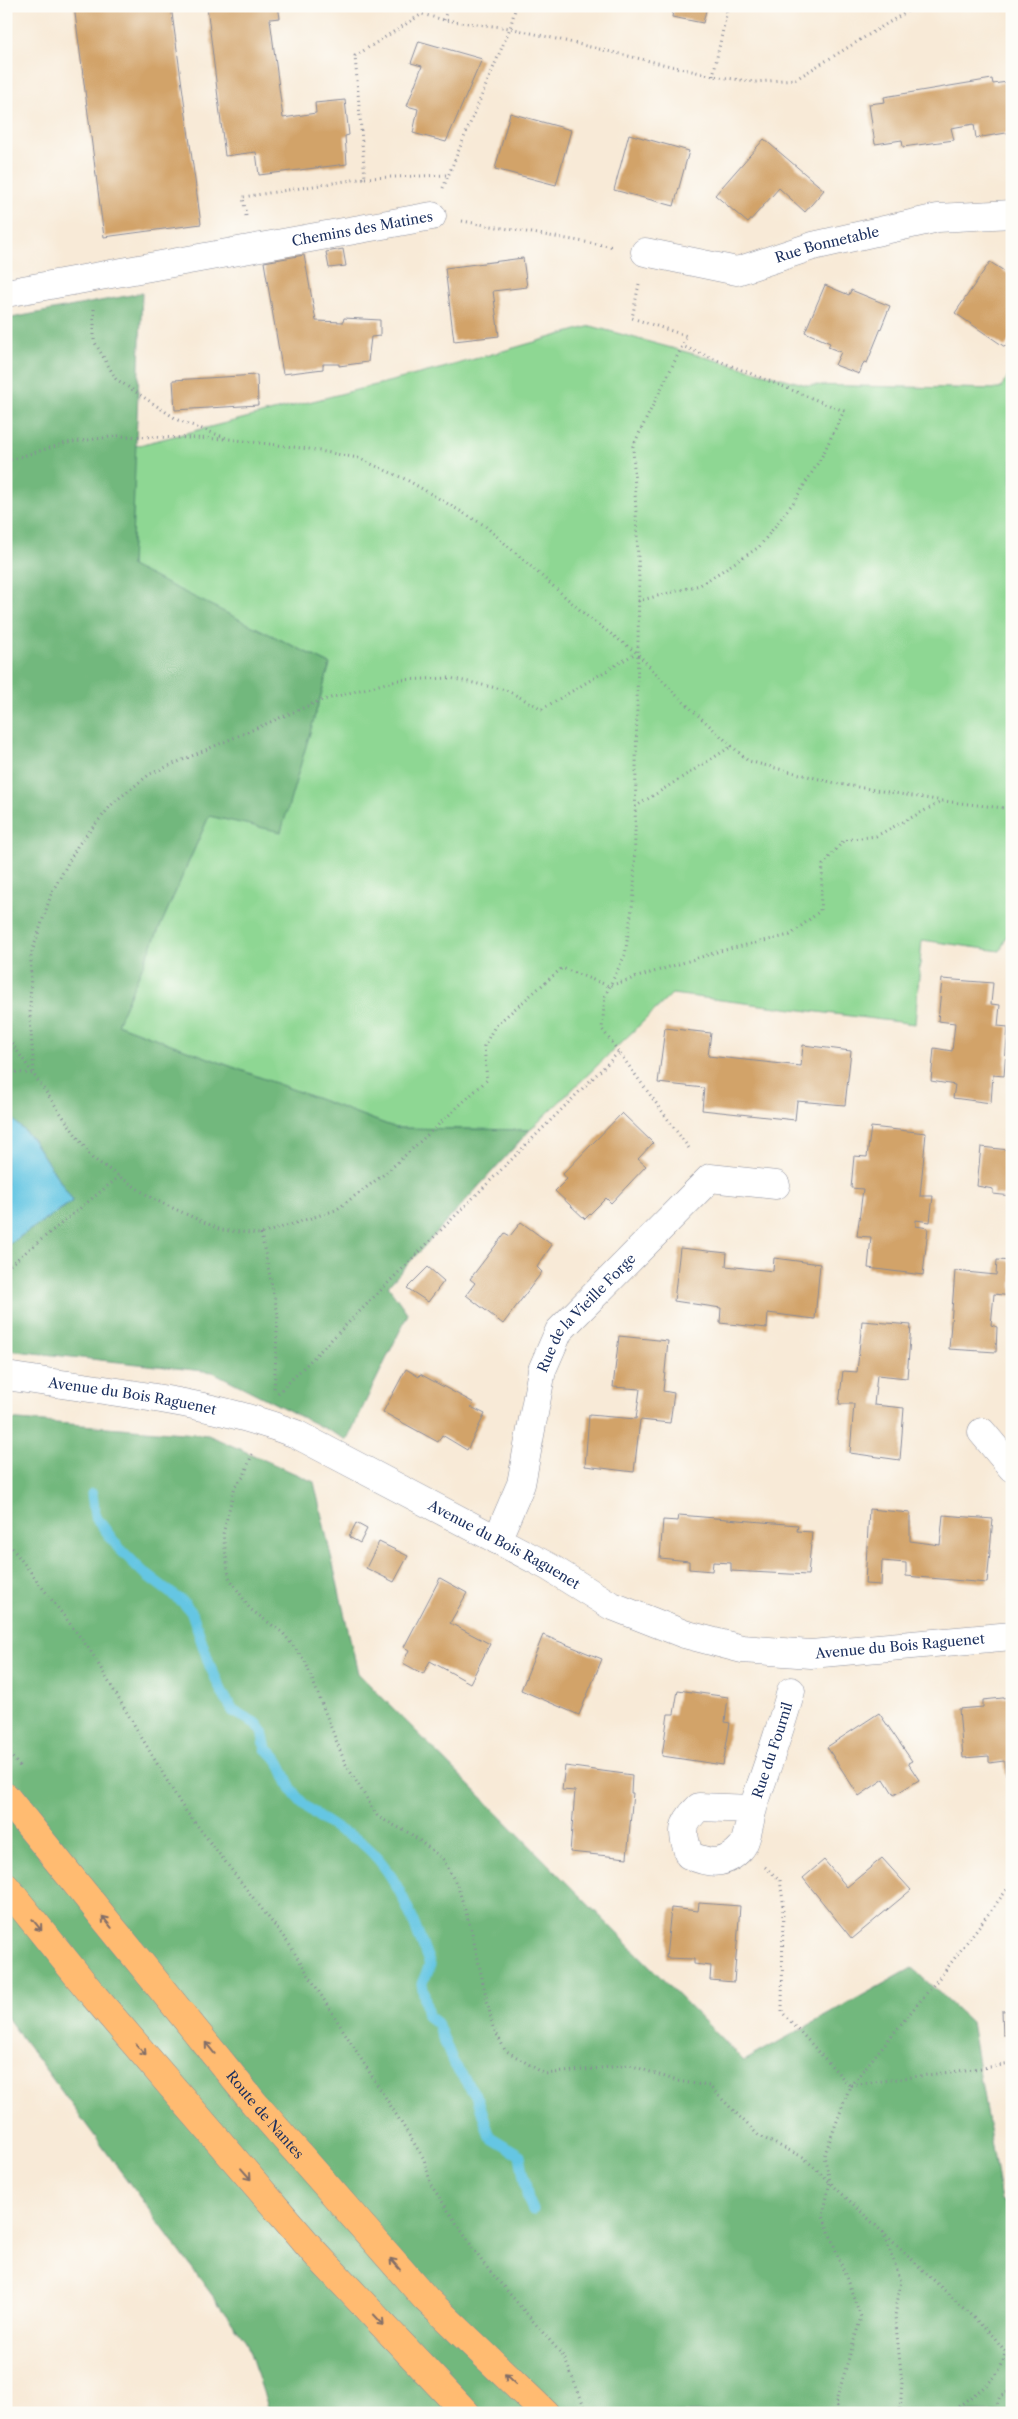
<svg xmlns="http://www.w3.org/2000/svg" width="1018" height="2419" font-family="'Libre Caslon Text',serif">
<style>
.green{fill:#8ed793;stroke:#548378}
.forest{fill:#72b87d;stroke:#46746e}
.water{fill:#65c6e3;stroke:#407aa0}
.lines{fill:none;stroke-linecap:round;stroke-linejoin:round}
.stream{stroke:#65c6e3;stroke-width:11}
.building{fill:#d2a369}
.minor-casing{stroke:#8a8c9a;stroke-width:29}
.major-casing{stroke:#8a8c9a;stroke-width:29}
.path{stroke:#8a8c9a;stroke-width:3;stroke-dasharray:1 4;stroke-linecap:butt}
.minor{stroke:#fff;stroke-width:28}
.major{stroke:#ffbb71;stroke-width:28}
.oneway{stroke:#826e67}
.labels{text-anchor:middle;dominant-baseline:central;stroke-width:4;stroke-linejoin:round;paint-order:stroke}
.street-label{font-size:14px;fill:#1b2f5e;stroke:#fdfcf7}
</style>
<rect width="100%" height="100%" fill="#fdfcf7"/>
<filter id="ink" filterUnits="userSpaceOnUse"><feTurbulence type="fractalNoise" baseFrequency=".02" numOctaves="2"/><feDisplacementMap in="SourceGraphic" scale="10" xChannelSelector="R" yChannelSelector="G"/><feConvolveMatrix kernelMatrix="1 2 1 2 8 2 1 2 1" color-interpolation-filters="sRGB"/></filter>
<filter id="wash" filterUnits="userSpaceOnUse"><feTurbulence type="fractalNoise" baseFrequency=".0096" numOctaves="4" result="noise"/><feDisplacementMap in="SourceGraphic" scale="20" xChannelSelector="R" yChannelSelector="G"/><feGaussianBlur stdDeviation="1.12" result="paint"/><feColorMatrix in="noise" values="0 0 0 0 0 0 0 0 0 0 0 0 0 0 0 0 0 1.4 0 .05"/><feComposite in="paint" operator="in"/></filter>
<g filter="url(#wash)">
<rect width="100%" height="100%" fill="#f8ead7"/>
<path class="green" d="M591,326l216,59 193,4 12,-19v555l-12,26 -78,-11 -7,84 -243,-30 -142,136 -134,-2 -279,-104 92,-208 72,15 49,-167 -199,-97 4,-121 308,-78z"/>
<path class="forest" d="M142,293l-11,273 199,98 -49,168 -72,-16 -92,208 279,104 134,2 -142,156 20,28 -61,126 -134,-68 -207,-22v-104l67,-45 -41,-62 -26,-27v-793z
M6,1419l202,16 106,47 44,191 386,388 168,-93 59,54 30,178 11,8v205h-742l-24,-72 -240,-325z"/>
<path class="water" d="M6,1112l26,27 41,62 -67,45z"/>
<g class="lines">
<path class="stream" d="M92,1494l3,22 23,31 25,25 41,31 8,10 18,53 13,28 10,17 24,13 5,7 4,18c18,11 18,33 31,48 11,13 30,26 45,35 7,3 14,6 20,11 36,29 52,80 68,122l-8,19 6,32 9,7 16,39 25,37 12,38 30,18 8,44 5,11"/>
</g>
<g id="blocks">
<path class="building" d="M74,6h97l30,218 -97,13z
M207,6h71l2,12 -10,1 13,99 33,-5 -1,-10 30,-3 4,35 -4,1 2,28 -88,11 -3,-23 -31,4z
M674,6h33l-4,17 -31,-6z
M419,41l63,18 -36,83 -33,-9 5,-24 -11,-3 15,-40 -11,-3z
M992,79l1,5 14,-2 5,30v20l-36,6 -2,-14 -23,4 3,12 -51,7 -1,-7 -27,4 -6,-40 16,-2 -1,-5z
M510,113l61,17 -15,55 -61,-16z
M629,134l60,17 -15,55 -60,-16z
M764,139l60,51 -19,22 -26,-24 -31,35 -33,-28z
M343,249l3,17 -17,2 -3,-16z
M304,255l12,66 27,1 1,-4 36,2v16l-9,1 -3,25 -29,4v-2h-16v5l-40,5 -19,-112z
M523,258l4,29 -34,4 6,45 -45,5 -9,-73z
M990,262l22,14v61l-7,10 -50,-34z
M825,285l24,10 2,-5 39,16 -23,57 -3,-1 -5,12 -24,-9 6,-13 -13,-5 2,-4 -25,-11z
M257,375l1,30 -83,5 -2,-30z
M942,979l51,4 -2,21 9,1 -2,21 10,1 -4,49 -11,-1 -2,28 -38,-5 2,-13 -24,-4 3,-33 18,3 3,-28 -17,-2z
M665,1028l46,5 -3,23 93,10 2,-21 48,6 -6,54 -48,-4 -2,19 -93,-10 2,-22 -46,-5z
M622,1113l31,30 -15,16 8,7 -35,37 -5,-5 -21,21 -30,-28 12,-12 -4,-5z
M871,1127l55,6 -6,63h13l-3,26 -14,-2v6l12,2 -5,47 -55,-7 3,-31 -14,-1 6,-47 -12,-1 3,-32 13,1z
M1010,1142h2v54l-19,-2v-5l-16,-3 4,-39 28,3z
M521,1222l31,23 -15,22 5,5 -39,52 -37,-29 9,-12 -5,-4 35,-46 5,3z
M680,1248l47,5 -1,13 47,5 1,-13 46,6 -5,55 -47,-6 -1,15 -47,-5 1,-15 -47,-7z
M997,1260l15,1v35l-18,-2 -3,31 6,2 -1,25 -47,-3 6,-78 41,4z
M428,1267l16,14 -16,21 -21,-14z
M862,1321l49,4 -4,53 -30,-3 -3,30 30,3 -4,52 -50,-7 4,-49h-15l4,-33 14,1z
M619,1336l49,5 -5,50 11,2 -4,30 -30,-3 -6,52 -49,-6 4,-51 47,4 4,-30 -27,-2z
M406,1369l13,8 1,-3 54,29 -3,4 14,7 -18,36 -25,-15 -4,7 -55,-30z
M869,1509l41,4v28l30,4 3,-30 50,4 -6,64 -81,-7v-13l-24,-2 -1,24 -16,-1z
M679,1515l119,10 -1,6 15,1 -4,43 -77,-4v-8l-18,-1 -1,9 -23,-2v-8l-29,-3 3,-38 15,1z
M356,1523l11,6 -7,14 -11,-6z
M379,1542l29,14 -14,26 -28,-14z
M440,1578l27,15 -17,30 40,21 -20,39 -40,-22 -7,13 -20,-11 6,-13 -5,-3z
M543,1635l59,24 -23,56 -58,-25z
M678,1690l50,7 -3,25 5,1 -7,42 -61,-9 6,-42h6z
M1012,1697v77l-6,1 -2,-14 -15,2v-7l-26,2 -4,-49 24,-2v-7z
M879,1713l33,48 -4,2 11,17 -25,15 -10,-16 -25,17 -32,-49z
M565,1766l67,9 -1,18h2l-6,65 -57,-6 5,-61 -13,-1z
M882,1858l29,32 -59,49 -49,-61 21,-18 23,27z
M699,1903l41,3 -6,76 -24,-2 1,-14 -17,-2v-5l-28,-1 5,-50 27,3z
M1012,2010v24l-9,1 -1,-24z"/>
</g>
</g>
<g filter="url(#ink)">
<use href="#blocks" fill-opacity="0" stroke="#8a8c9a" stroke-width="1"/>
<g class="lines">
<defs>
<g id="minor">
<path id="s1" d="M645,252l92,19 76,-25 125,-28 74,-4"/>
<path id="s2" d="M6,293l426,-77"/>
<path id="s3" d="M6,1376c97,15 198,23 290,58l253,133 61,38 74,29 58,15 69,5 201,-18"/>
<path d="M982,1432l30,36"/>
<path id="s4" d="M497,1540l24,-56 21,-114 17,-39 151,-153 66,7"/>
<path id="s5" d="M753,1809l-54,-2c-19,18 -17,25 -10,48 20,9 36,11 52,-7 6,-6 9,-30 12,-40 13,-39 27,-77 38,-117"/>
</g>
<g id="major">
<path id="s6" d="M6,1797l248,306 172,196 119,114"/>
<path d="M6,1887l88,109 220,256 152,161"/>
</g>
</defs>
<use href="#minor" class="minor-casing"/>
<use href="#major" class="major-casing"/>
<path class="path" d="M444,20l4,-14
M713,76l15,-70
M365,178l83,-3
M443,188l67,-160 6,-22
M246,216l-3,-19 122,-19 -10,-122 67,-42 22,6 66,8 203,48 42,6 41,-3 120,-73
M462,221l152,26
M639,284l-7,34 55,18 -54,110 6,134 -5,314 -9,61 -20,41 -3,33 89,122
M94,309v32l22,38 62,41 51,19 80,10 49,9 49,22 77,45 104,92 49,36 39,42 72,66 91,23 104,17
M6,461l60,-18 52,-7 108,3
M638,601l62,-16 59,-38 34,-44 28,-45 23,-47 -162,-65
M635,807l97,-61
M6,1035l86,123 61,41 68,31 40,4 75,-24 51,-38 100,-92 -3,-34 11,-20 67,-58 47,18 111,-35 70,-16 30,-24 3,-46 21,-25 32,-4 67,-35 69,8
M6,1071l28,3 -4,-55 1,-64 21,-63 26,-47 36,-43 36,-28 169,-73 78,-21 53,-2 56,12 36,19 94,-56
M261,1234l17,80 -4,78
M6,1268l114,-92
M278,1393l341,-341
M252,1454l-8,22 -9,10 -12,48 6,43 21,32 33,24 22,28 40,102 33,54 33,17 32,25 15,28 14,46 21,94 12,23 40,24 85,-9 47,16 32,5 50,50 44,21 191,180 11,14c-3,32 -32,41 -54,62
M6,1540l84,110 92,156 107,138 135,215 7,26 52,78 81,94 23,56
M6,1750l15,18
M765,1867l15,13 3,21 -1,111 68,74 -26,70 6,25 -7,35 38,101 -26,88 6,8
M851,2085l161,-21
M850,2086l94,-114 68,-89
M883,2232l18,49 -6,35 7,66 -2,31
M994,2413l6,-17 12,-6"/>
<use href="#minor" class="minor"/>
<use href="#major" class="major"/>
</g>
<defs><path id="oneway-shaft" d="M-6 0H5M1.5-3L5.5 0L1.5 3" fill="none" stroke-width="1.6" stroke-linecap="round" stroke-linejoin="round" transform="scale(1.25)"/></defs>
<g class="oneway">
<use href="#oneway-shaft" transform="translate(107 1922) rotate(-129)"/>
<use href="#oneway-shaft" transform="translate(37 1925) rotate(51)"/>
<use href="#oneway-shaft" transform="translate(210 2048) rotate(-129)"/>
<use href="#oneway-shaft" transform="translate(141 2050) rotate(49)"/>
<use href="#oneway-shaft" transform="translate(246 2174) rotate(49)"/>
<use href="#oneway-shaft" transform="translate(395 2264) rotate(-131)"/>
<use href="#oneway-shaft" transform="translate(379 2320) rotate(47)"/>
<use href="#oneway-shaft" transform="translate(510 2379) rotate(-137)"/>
</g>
</g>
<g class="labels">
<g class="street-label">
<text stroke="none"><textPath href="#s2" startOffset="362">Chemins des Matines</textPath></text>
<text stroke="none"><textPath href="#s1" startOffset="188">Rue Bonnetable</textPath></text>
<text stroke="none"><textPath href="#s4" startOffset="250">Rue de la Vieille Forge</textPath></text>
<text stroke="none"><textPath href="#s3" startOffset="128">Avenue du Bois Raguenet</textPath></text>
<text stroke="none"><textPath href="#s3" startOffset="532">Avenue du Bois Raguenet</textPath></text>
<text stroke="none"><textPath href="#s3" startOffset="952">Avenue du Bois Raguenet</textPath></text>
<text stroke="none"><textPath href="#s5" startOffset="268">Rue du Fournil</textPath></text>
<text stroke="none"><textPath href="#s6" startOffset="410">Route de Nantes</textPath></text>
</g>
</g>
<rect width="1018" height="2419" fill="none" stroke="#fdfcf7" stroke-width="25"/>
</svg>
